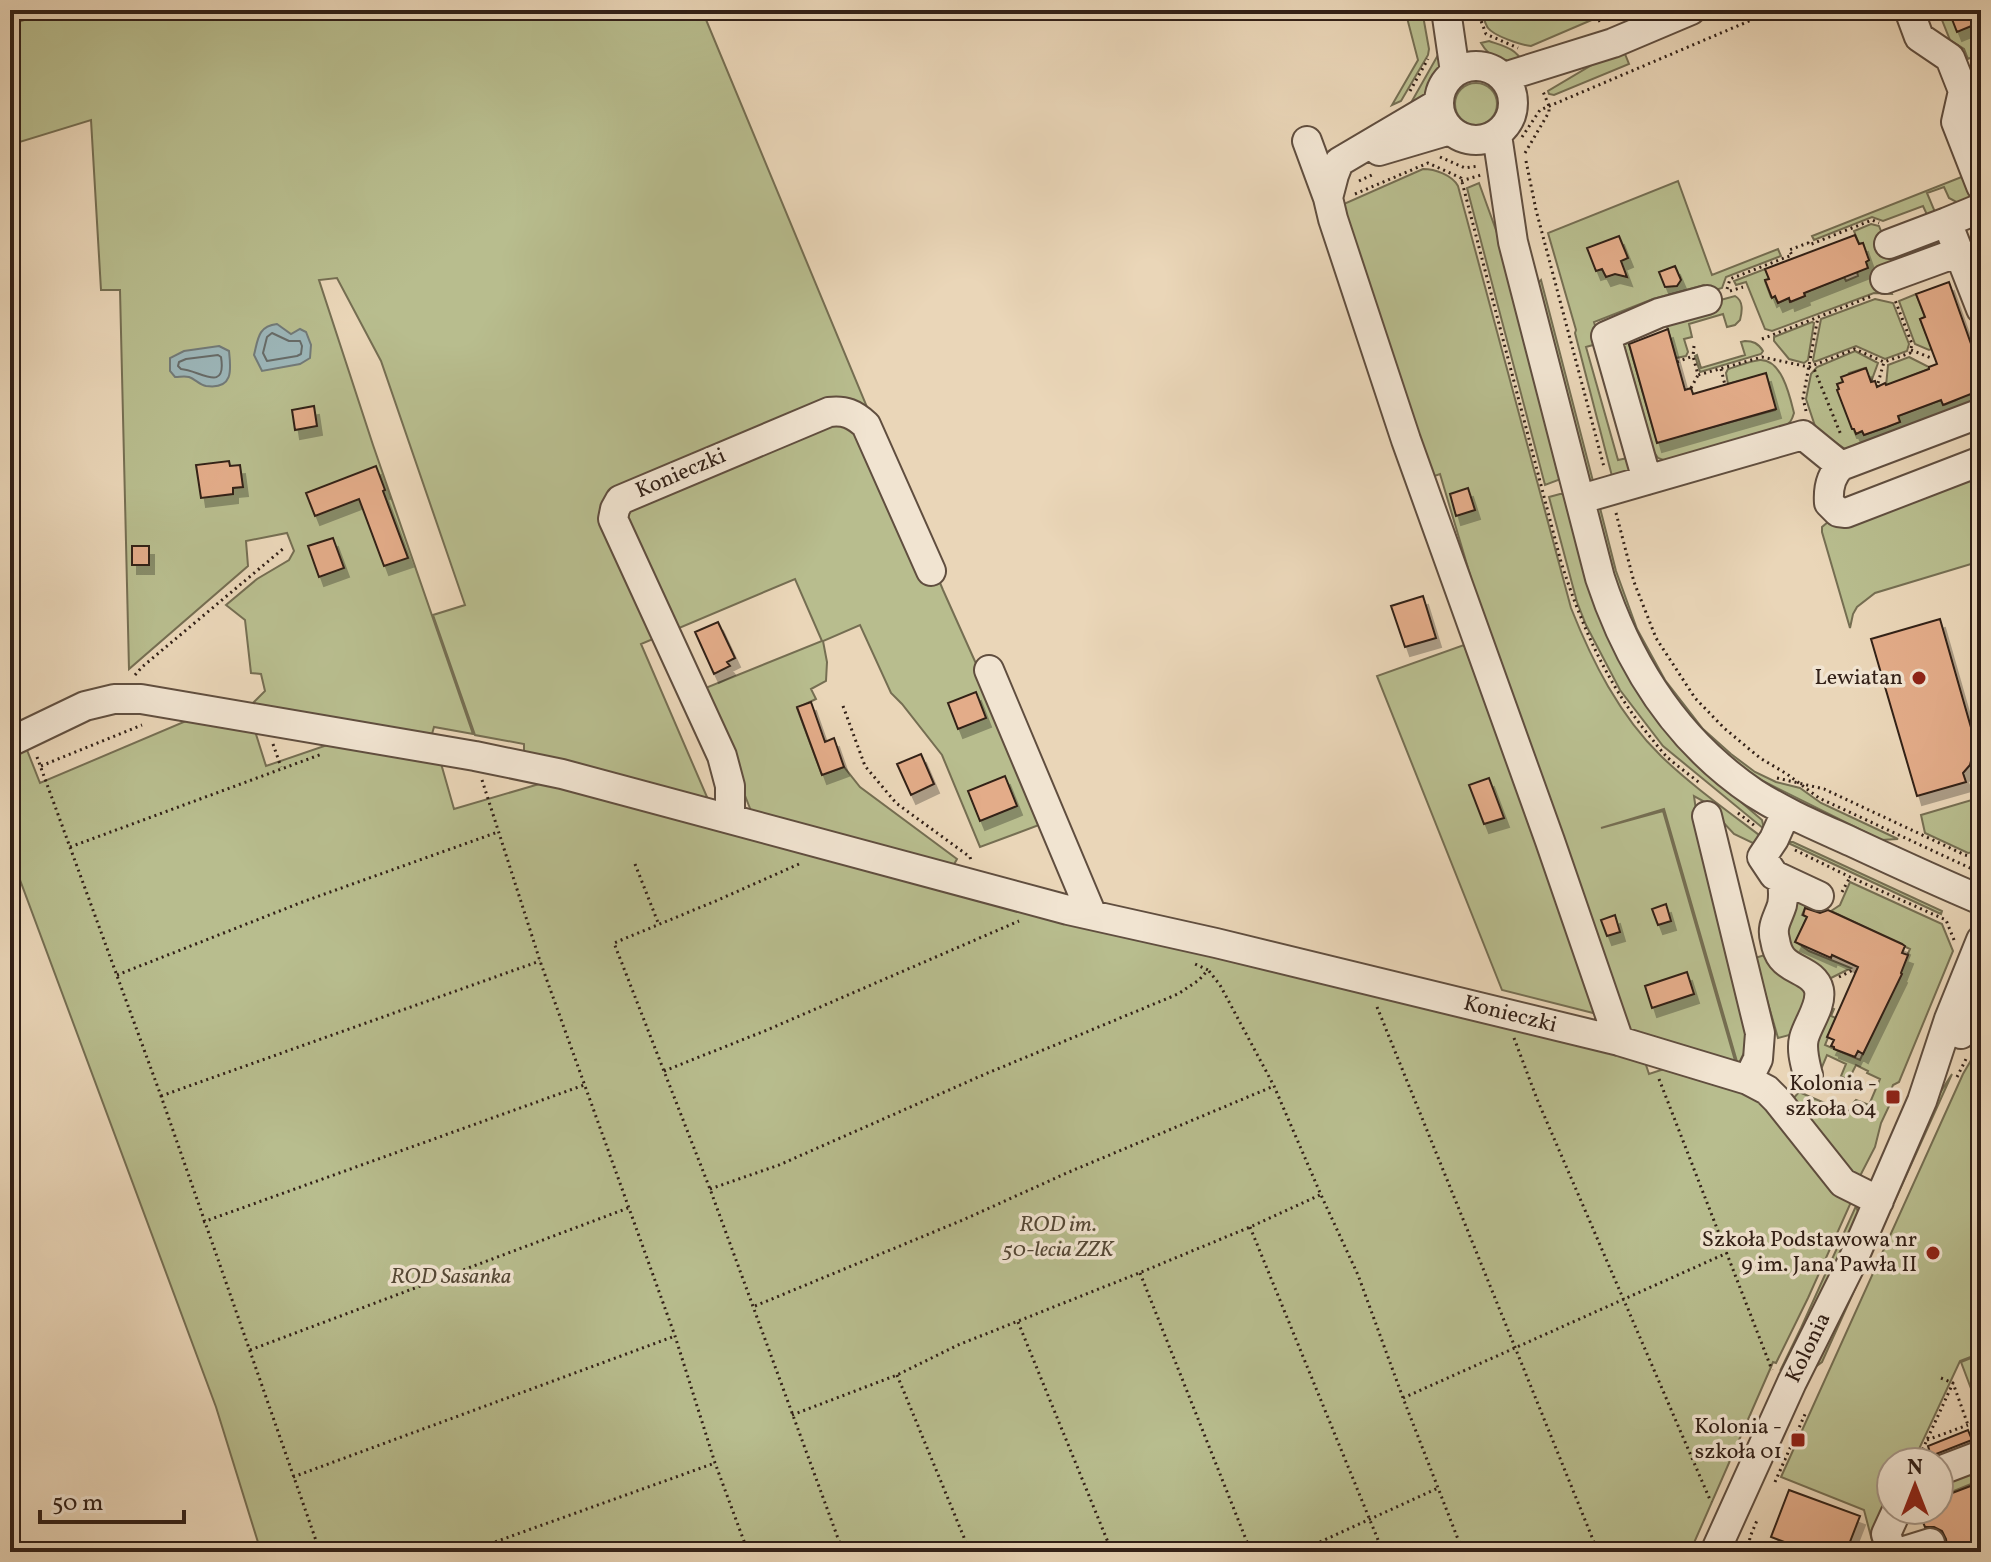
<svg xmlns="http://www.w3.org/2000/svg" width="1991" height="1562" font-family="Vollkorn,serif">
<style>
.green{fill:#b8bd8e;stroke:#756e52;stroke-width:2}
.water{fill:#9cb6b9;stroke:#727a78;stroke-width:2}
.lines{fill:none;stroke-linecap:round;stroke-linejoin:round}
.shore{stroke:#676b68;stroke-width:2}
.building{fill:#e3ac89;stroke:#322017;stroke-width:2;filter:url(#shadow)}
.minor-casing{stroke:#604e3f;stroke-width:32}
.path{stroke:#322017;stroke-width:3;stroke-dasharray:2 4;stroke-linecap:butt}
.minor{stroke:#f1e4d1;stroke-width:28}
.poi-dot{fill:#8f2418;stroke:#f1e4d1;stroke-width:3}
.labels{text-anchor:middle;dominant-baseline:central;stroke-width:7;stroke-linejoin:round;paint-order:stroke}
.street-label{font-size:22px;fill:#322017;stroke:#f1e4d1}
.poi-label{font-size:22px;fill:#322017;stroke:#f1e4d1;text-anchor:end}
.park-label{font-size:22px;font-style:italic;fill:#544735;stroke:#f1e4d1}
</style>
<defs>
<filter id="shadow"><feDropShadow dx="5" dy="9" stdDeviation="0" flood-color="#0004"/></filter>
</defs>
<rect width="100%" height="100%" fill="#ead6b8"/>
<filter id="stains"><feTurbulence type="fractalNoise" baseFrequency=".0025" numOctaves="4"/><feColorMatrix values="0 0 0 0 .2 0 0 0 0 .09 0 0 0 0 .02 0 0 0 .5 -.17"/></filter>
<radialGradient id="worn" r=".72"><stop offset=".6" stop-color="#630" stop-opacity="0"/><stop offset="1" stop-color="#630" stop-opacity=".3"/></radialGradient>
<path class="green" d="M52,10h650l241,580 104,232 -67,25 -38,-92 -40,-51 -11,-11 -31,-68 -37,16 4,21 -1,19 -15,8 5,10 -19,9 25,67 22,-8 16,20 97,72 -5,9 -199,-52 -50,-127 119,-48 -27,-62 -154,65 69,160 -186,-48v-12l-49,-9 -42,-120 32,-10 -84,-244 -44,-83 -18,2 54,165 100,289 -39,-7 -4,14 -180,-35 15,-15 -4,-17 -10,-1 -6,-53 -19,-15 31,-26 32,-19 5,-9 -7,-18 -41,8 2,25 -119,103 -9,-379h-19l-10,-170 -81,25v-120z
M1405,10h17l7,39 -1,6 -27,46 -9,4 26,-45z
M1481,10h134l-84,36c-10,-1 -37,-10 -43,-18 -3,-4 -5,-12 -7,-18z
M1938,10h13l6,21 14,-5 2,6 8,-3v24l-13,6 -4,-10 -14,-9z
M1489,41c14,5 27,7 34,22 -19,0 -32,-3 -42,-20z
M1623,49l6,15 -75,31 -5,-1 -1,-3 54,-32z
M1438,55l4,18 -13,23 -21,12z
M1455 104a21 21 0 1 1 42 0a21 21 0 1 1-42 0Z
M1423,169c12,0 29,6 35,17l113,422c21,53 48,107 90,148 31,30 68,56 102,82l-4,8 -25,-12 -14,-15 -6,-12 -20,-11 4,29 47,202v24l-7,14 -74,-256 -63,19 62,-17 73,253 -109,-28 -162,-454 6,-4 -31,-104 -14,5 -89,-272z
M1964,176l13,22 -17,6 -11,-6 -5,-11 -17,6 8,19 -6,7 -6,-13 -40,15 -11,-4 -58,23 -2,-4z
M1678,181l34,94 66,-26 3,7 -55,21 -4,11 -10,3 -8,-6 -51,14 -59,23 6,21 -14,4 32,113 14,-3 -2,17 -17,6 -38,-147 1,-3 -28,-97z
M1479,183l22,61 60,235 -16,6 -78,-297z
M1871,224l8,2 10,25 4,-1 5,14 -9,22 3,8 -18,-1 -102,38 -7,-2 -19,-47 -10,3 -2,-4 31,-12 4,10 -4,2 6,16 4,-1 3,7 11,-5 2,4 14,-6 -1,-3 40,-16 2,4 12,-5 -1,-4 9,-10 -3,-19 -4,1 -5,-13z
M1541,280l53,205 -7,-9 -50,-192z
M1916,294l9,23 -5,2 6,15 11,13 -8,3 -14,-6 -16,-43z
M1735,296c9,5 7,16 5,24l-5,5 -8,2 -4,-13 -34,10 3,13 -8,2 4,13 -2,4 -10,2 -11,-38 48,-18z
M1875,299l18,4 16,41 -2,7 -22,8 -29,-13 -42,16 -1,-2 8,-41z
M1812,322l2,1 -6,37 -4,3 -15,-4 -15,-18v-4z
M1628,341l29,101 118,-32 -9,-36 -38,10 -2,-11 2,-4c10,-3 22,-8 32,-9 22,-1 30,37 34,53 -2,7 -4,11 -11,14l-117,34 -8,-3 -4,-6 -31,-110z
M1745,341c8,0 13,2 18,10l-2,3 -61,18 -5,-16 2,-1 4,13 44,-13 -4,-13z
M1855,351l23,12 -7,19 -6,-14 -16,5 -6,9 -6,2 19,49 6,-2 2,4 36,-13 -2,-6 43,-16 3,5 12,-5 25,-15v13l-136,51 -29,-20 -10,-30 5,-25 6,-7z
M1909,357l20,10v2l-43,17 2,-21z
M1981,469v92l-106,32 -18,14 -4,7 -3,14 -28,-96v-5l6,-5z
M1560,494h5l25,86 136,209 36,31 2,9 -101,-83 -43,-56 -34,-65 -9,-23 -28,-105z
M1599,504l17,67 21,58 28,51 38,49 28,25 24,18 21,10 24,6 21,15 77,36 -17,1 -126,-63 -29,-21 -22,-21 -51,-64 -38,-86 -18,-70z
M1464,645l137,370 -99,-25 -125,-314z
M193,718l61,10 12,38 67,-23 107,17 14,49 92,-27 1099,280 4,12 18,-6 86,27 99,105 -44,98 -32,65 -3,-1 -2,5 -81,185h-1429l-45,-145 -206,-554v-101l15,-7 15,38z
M1975,799l6,2v50l-13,2 -43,-20 -4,-18z
M1786,842h7l149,69 -1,3z
M1850,882l92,42 11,27 -54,131 -6,3 -5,13 2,6 -9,19 -6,24 -15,29h-6l-62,-76 7,-8 49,21 5,-10 3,-3 13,5 11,-26 -13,-6 1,-2 -12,-6 -6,12 -6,1 -3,-2 5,-12 -19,-9 -5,12h-2l-11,-9 16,-52 9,3 -3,7 5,2 -11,27 35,15 50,-111 -79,-38 9,-6z
M1790,896l18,6 -6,13 5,2 -11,25 13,9 42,17 -26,13 -38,-28 1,-43z
M1768,954l41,30 -12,49 -19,5 -23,-80z
M1981,1043v310l-21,8 -47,101h-22v46l-5,44h-11l-11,-42 -83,-33 182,-403z
M1952,1074l-130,288 -8,6 124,-272z
M1856,1206l2,6 -1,8 -73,148 -3,1 20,-41z
M1981,1354v61l-20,-53z
M1981,1460v20l-42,17v-20z"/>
<path class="water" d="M277,324l14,10 9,-5 6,3 5,13 -1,13 -10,6 -38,7 -8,-16c4,-16 4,-29 23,-31z
M219,346l10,5c2,18 5,39 -23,35 -6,-1 -11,-7 -17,-9 -5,-1 -9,0 -14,0l-5,-6v-13l14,-7z"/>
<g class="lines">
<path class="shore" d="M272,333l17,8h11l2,5 -1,8 -4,2 -30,5 -4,-8 4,-16z
M218,355l3,2c6,37 -22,13 -40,12l-3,-3 1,-4 7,-3z"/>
</g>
<path class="building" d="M1951,10h30v12l-24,10 -7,-18 2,-1z
M1855,235l4,9 4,-1 6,17 -3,2 2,6 -64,25 1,3 -15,6 -1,-4 -11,5 -3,-7 -3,2 -7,-18 4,-1 -4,-10z
M1619,236l9,22 -7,3 6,16 -12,-3 -9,3 -4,-8 -6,2 -9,-23z
M1675,266l6,14 -4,6 -12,1 -6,-15z
M1949,282l32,90v18l-38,15 -2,-5 -43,16 2,6 -13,5 -23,8 -2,-4 -6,3 -2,-5h-2l-15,-39 2,-1 -2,-5 6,-2 -2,-5 25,-9 5,14 4,-1 2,6 8,-4 1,2 43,-16v-2l8,-3 -17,-45 5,-2 -9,-23z
M1668,329l17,61 6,-2 2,6 73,-21 10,36 -119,34 -28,-99z
M314,406l3,20 -22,4 -3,-20z
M229,461l1,5 10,-1 3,22 -10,1v6l-32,4 -5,-33z
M376,466l9,24 -2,1 25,67 -24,8 -25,-67 -44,17 -9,-23z
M1468,488l7,22 -19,6 -6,-22z
M333,538l11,30 -25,9 -11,-31z
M132,546h17v19h-17z
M1423,596l13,42 -31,9 -14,-41z
M1940,619l38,133 -5,1 -3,12 -7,8 3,9 -49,14 -46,-157z
M718,622l17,36 -8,4 3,4 -16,8 -19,-42z
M976,692l10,26 -28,11 -10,-26z
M811,702l14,40 9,-4 10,29 -22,8 -25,-68z
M921,754l13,30 -23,11 -14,-31z
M1005,776l12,30 -37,15 -12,-30z
M1489,778l15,40 -20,6 -15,-39z
M1666,904l5,17 -13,4 -6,-16z
M1805,908l15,5 8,-3 11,5 63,29 3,2 -3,7 6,2 -7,18 1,1 -39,80 -5,-3 -3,6 -21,-8v-2l-3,-1 3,-6 -7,-3 31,-70 -26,-12 -1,3 -36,-16 12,-25 -4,-2z
M1615,915l5,17 -13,4 -6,-16z
M1687,972l7,22 -42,14 -7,-22z
M1968,1430l4,10 -41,16 -3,-10z
M1981,1482v70h-37l3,-6 -1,-7 -4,-8 -8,-4h-9l-3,-7 8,-3 -2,-7h11v-12z
M1789,1490l71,26 -14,36h-35l-40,-15z"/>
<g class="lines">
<defs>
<path id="minor" d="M1446,10l9,62
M1909,10l10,27 31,21 13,33 -7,31 25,64
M1439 103a37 37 0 1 1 74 0a37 37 0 1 1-74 0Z
M1504,77l109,-34 78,-33
M1497,135l16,107 87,336c29,88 77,163 154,215 31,20 65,34 98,49 43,20 86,40 129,58
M1307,141l21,57 5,21 73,221 144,401 69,200
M1379,151l71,-21
M1328,198l6,-23 5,-13 100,-59
M1981,208l-34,14 34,87
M1889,244l58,-22
M1885,279l74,-27
M1981,413l-140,53c-11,10 -13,23 -12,37l9,9 8,1 135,-52
M1647,480l-41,-144 53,-23 48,-13
M1581,499l222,-64 38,31
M989,670l103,245
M10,742l75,-36 29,-7h27l334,57 87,18 506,136 148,33 403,98 129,39 19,10 10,10 66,83 36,18
M1786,812l-12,27 -12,18 12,18 45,21
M1707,816l53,217 -2,26 -10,21
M730,818v-32l-8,-30 -109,-237 2,-10 5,-9 209,-88c16,-2 25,2 37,13l65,146
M1782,880c1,8 2,16 0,25 -4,13 -11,21 -7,35 1,6 3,13 7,18 10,13 33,14 37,32 3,16 -11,33 -15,48 -3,12 1,25 4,37
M1961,1034l20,-43
M1939,1471l42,-16
M1715,1552l77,-170 60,-120 70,-161 27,-82 32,-79
M1892,1552l-6,-18 11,-24
M1901,1552l29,-9"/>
</defs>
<use href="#minor" class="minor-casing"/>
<path class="path" d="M1477,10l9,24 32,14
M1598,21l27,-11
M1410,91l18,-32
M1522,137l18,-27 235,-100
M1525,153l24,-41v-6l-7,-17
M1440,157l25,11 13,-2
M1526,161l10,49 68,257
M1359,181l15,-7
M1461,181l20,-6
M1355,194l73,-31 33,15 100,384c20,62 45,120 86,171 7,8 13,17 20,24 10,9 23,18 34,27
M1727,289l3,-10 62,-24 -3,-5 19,-7 1,2 63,-25 7,3
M1730,291l13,-4
M1762,339l110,-43
M1694,346l-1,10 5,19 64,-18 47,10 46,-18 29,13 26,-9 2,-9 -17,-44
M1911,350l20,8
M1677,362l16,-6
M1809,367l6,4 26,64
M1721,369l4,16
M1878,383l6,-21
M1691,388l7,-13
M1806,411l-3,-13 15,-81
M1616,513l18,69 22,56 39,60 29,30 36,30 27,16 32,24 151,70 11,1
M135,675l7,-8 142,-119
M843,706l22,60 31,37 74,54 1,4
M273,744l8,23
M37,757l124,339 159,456
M41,766l101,-41
M1777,778l47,11 141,66 4,1 12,-2
M482,780l58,181 135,375 40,127 33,89
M1738,813l17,13
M70,847l252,-93
M1795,850l55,27 96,43 8,20
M635,864l24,61
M799,864l-81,36 -104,43 96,246 133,363
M1842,892l8,-15
M1209,971l11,14 54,101 47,109 37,80 45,123 60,154
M117,975l188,-74 193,-69
M1839,977l14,-7 3,2
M1377,1007l221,545
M1514,1038l23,61 174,403
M664,1071l103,-41 252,-109
M1957,1077l9,-18
M1659,1079l113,291
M161,1096l379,-135
M710,1189l69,-24 204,-90 195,-81 21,-14 9,-10 -13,-6
M203,1222l381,-137
M1250,1227l133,325
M1140,1273l111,279
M755,1306l210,-87 104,-47 205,-86
M1018,1322l94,230
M250,1350l378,-142
M897,1375l73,177
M1941,1378l12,5
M1403,1398l324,-145
M792,1415l105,-40 61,-30 181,-72 111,-46 70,-32
M1927,1440l41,-15
M1908,1451l12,5
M1920,1455l33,-72 15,42 13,-4
M293,1477l382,-141
M1775,1482l31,-70
M1749,1544l6,8
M467,1552l248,-89
M1298,1552l140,-64
M1748,1552l2,-15 8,-19"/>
<use href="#minor" class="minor"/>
</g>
<g class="poi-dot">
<circle cx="1919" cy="678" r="8"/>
<rect x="1885" y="1089" width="16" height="16" rx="4"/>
<circle cx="1933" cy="1253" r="8"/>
<rect x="1790" y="1432" width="16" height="16" rx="4"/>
</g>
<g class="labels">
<g class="street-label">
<text transform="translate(681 474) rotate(-23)">Konieczki</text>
<text transform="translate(1510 1015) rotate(14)">Konieczki</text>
<text transform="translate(1809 1348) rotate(-64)">Kolonia</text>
</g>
<g class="poi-label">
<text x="1903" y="678">Lewiatan</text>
<text x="1877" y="1084">Kolonia -<tspan x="1877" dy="25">szkoła 04</tspan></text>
<text x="1917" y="1240">Szkoła Podstawowa nr<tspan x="1917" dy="25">9 im. Jana Pawła II</tspan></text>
<text x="1782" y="1427">Kolonia -<tspan x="1782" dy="25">szkoła 01</tspan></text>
</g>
<g class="park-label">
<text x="1058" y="1225">ROD im.<tspan x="1058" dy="25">50-lecia ZZK</tspan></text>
<text x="451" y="1277">ROD Sasanka</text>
</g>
</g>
<rect width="1991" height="1562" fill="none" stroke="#ead6b8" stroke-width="40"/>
<rect x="12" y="12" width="1967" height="1538" fill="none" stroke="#322017" stroke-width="4"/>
<rect x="20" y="20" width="1951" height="1522" fill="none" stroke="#322017" stroke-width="2"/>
<g transform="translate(1915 1486)"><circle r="38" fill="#f1e4d1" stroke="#a59687" stroke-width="2"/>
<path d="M0-6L14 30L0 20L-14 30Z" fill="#8f2418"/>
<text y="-12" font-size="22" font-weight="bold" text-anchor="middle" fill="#322017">N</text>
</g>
<path d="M40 1510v12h144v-12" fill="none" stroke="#322017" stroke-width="4"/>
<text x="52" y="1510" font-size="24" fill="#322017" stroke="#f1e4d1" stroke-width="6" paint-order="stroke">50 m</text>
<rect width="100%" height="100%" filter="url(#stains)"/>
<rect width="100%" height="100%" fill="url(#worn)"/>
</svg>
